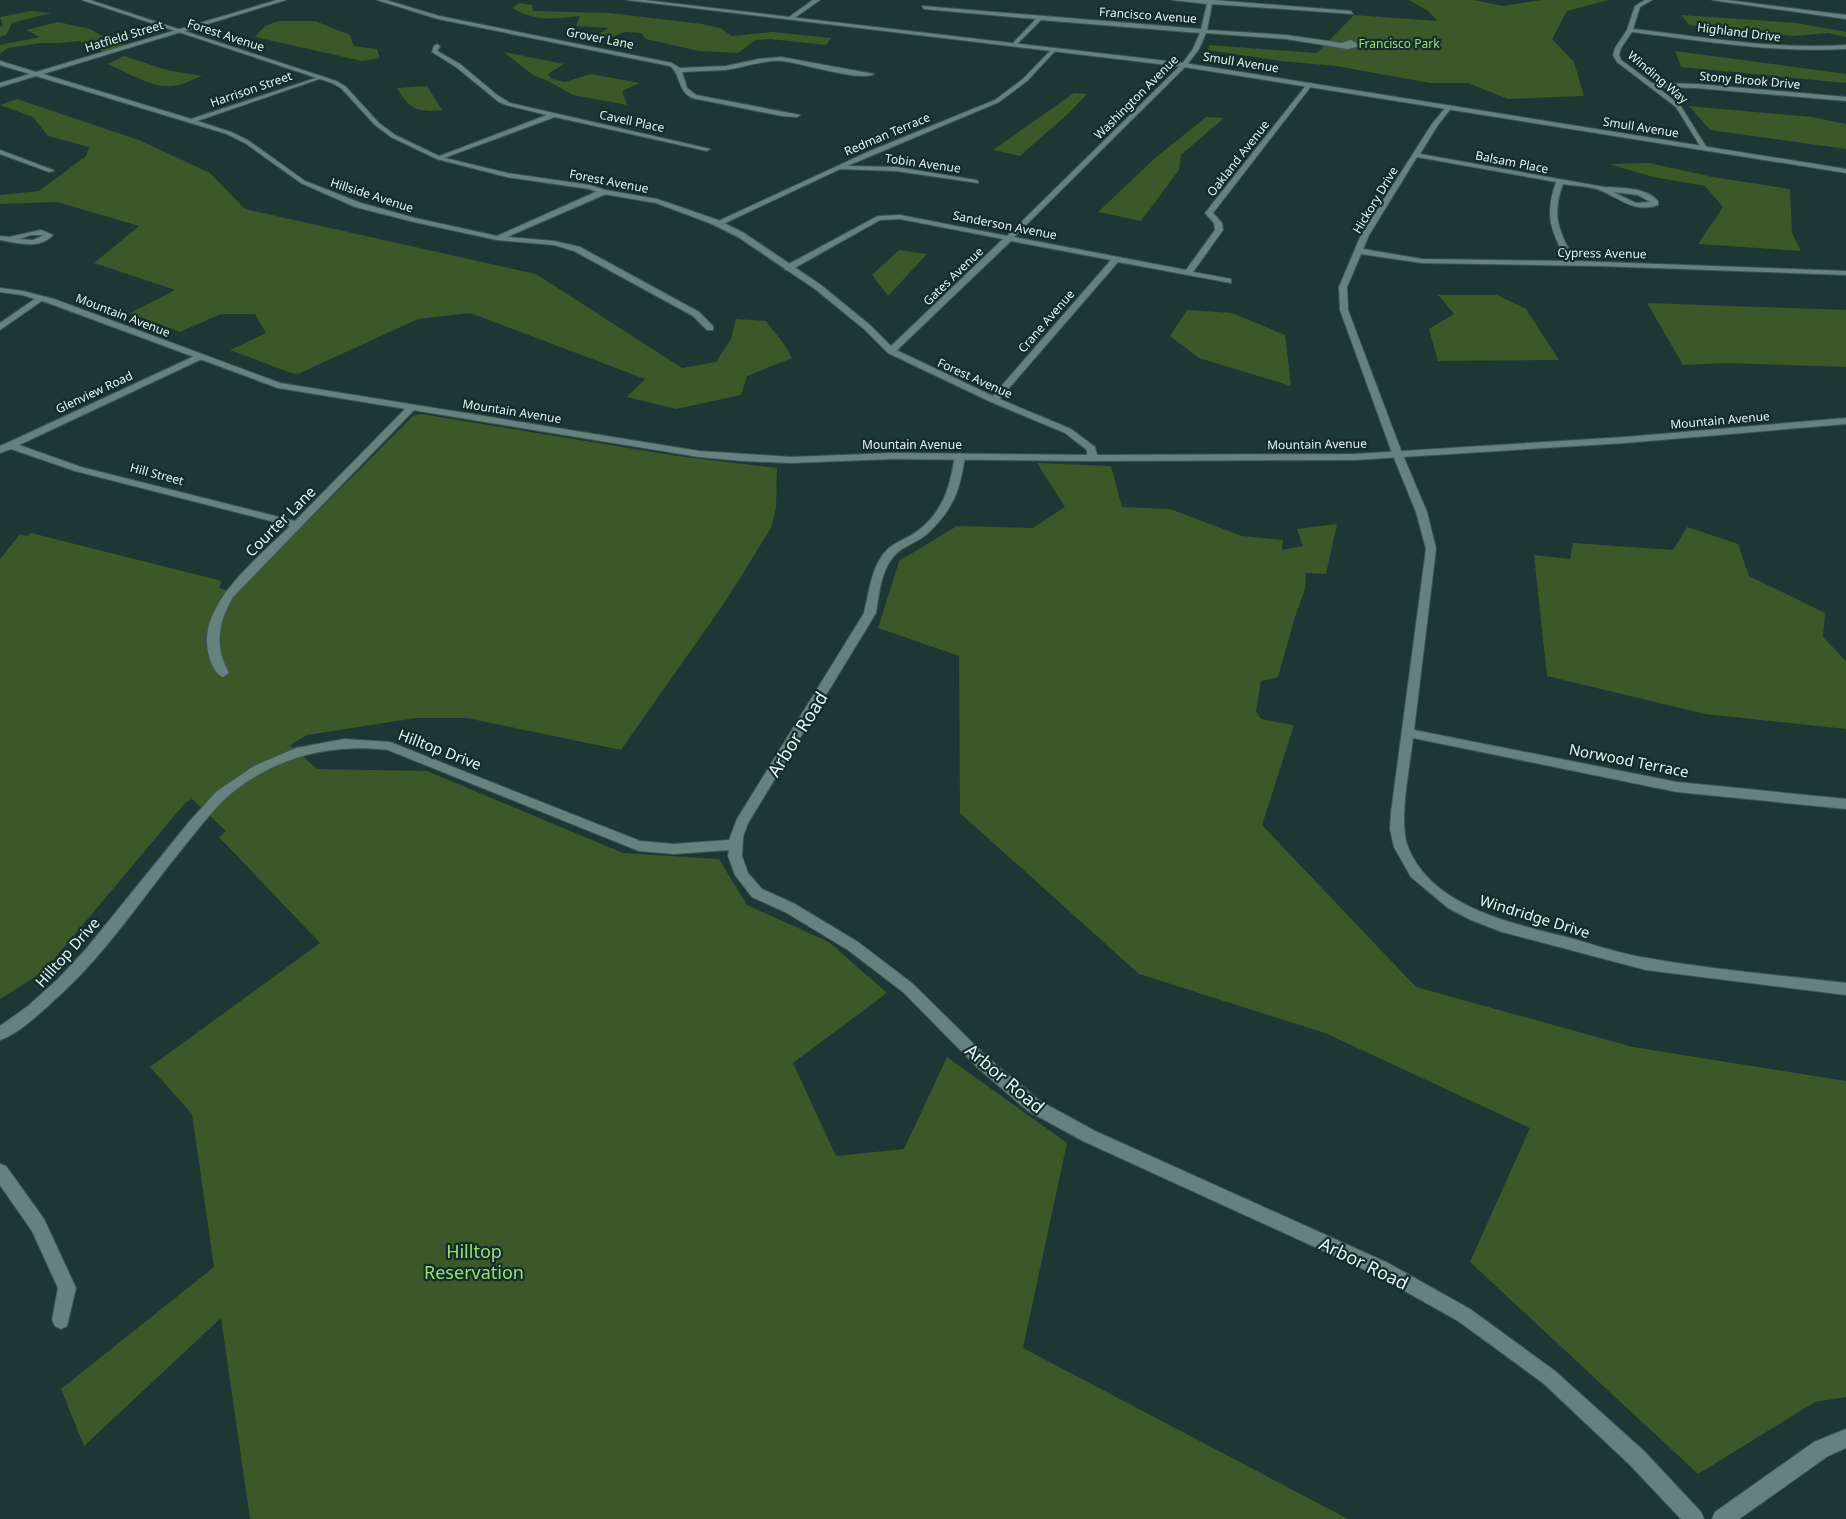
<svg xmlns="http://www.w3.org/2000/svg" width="1846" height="1519" font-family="'Noto Sans',sans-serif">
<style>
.green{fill:#3b5828}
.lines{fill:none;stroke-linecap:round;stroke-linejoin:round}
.minor-casing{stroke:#3e5653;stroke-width:2}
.tertiary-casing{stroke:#3e5653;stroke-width:2}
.minor{fill:#65827e;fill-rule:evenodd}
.tertiary{fill:#65827e;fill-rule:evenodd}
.labels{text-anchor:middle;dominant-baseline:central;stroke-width:4.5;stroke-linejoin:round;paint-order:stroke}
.far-street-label{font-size:12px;fill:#e5f5f2;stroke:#122d2a}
.far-park-label{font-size:12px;fill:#9edf74;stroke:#122d2a}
.street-label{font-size:15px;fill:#e5f5f2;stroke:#122d2a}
.near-street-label{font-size:18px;fill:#e5f5f2;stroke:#122d2a}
.near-park-label{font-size:18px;fill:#9edf74;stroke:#122d2a}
</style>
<rect width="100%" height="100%" fill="#1c3734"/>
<path class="green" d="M1409,0h64l30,6 38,-6h68l-42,11 -15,28 22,23 10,34 -76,3 -40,-16h-38l-94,-17 -55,-5 -73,-11 1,-5 108,8 37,-38 84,6 -10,-10z
M519,3l13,2 1,6 77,2 92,11 18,4 12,8 40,-4 59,6 -5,7 -56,-6 -14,1 -18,13 -39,-2 -53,-12 -5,-6 -16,-1 -27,10 -10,-2 21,-12 -33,-2 4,-10c-26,3 -44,6 -68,-8z
M31,11l20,2 -39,10 -6,12 -6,2v-10l3,-1 -3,-9z
M1681,15l116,8 49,9v5l-18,-4 -34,3 -105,-11z
M279,21h36l35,14 4,11 23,3 3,9 -18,3 -107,-24 10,-11z
M58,22l32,7 14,8 23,9 -21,7 -27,-12 -20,2h-18l-33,5 -8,6v-9l40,-8 -14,-7z
M1675,51l171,23v9l-165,-16z
M504,52l60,12 -16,10 4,5 13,3 26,-8 49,9 -18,8 5,14 -54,-10 -25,-14 -15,-6z
M124,56l43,14 35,6c-9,3 -19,9 -29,10 -21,3 -47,-15 -66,-22z
M427,86l15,24c-23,3 -34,-1 -45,-22z
M1074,93l13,1 -17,18 -50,44 -27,-6z
M17,99l122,41 71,33 35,36 291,65 146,94 34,-6 15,-23 5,-20 30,2 18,23 8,14 -45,18 -6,19 -65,14 -49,-12 18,-18 -175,-66 -52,6 -120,55 -7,-1 -61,-23 36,-17 -11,-19h-34l-41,18 -50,-19 45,-23 -81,-27 45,-37 -82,-24 -57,2v-9l39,-4 47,-35 3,-9 -41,-11 -15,-19 -33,-12z
M1689,106l123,11 34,7v25l-136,-19z
M1206,117l18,1 -43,37 -2,15 -38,51 -43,-9 56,-53z
M1649,163l64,14 77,12 2,44 9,18 -103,-7 25,-37 -18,-21 -52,-9 -44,-13z
M899,250l28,4 -39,42 -16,-21z
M1438,295h59l29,14 33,51 -121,1 -9,-32 25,-15z
M1647,303l199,7v57l-120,-4 -43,2z
M1187,310l45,3 53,22 6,51 -92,-28 -29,-22z
M421,414l256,42 100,12 -1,40 -5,20 -44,71 -106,151 -154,-32h-51l-109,17 -17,10 27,24 110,2 196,82 96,6 28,46 82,37 58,51 -94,70 43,93 68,-7 43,-92 120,86 -44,205 325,171h-1098l-29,-201 -137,128 -23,-57 153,-122 -22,-153 -42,-47 170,-124 -101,-106 7,-6 -34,-32 -6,3 -143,170 -43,27v-440l20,-25 7,2 4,-3 191,48 -3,7 15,5 69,-67 110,-110z
M1037,463l74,3 11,41 48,2 72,27 41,4 -1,10 21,-4 -6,-17 40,-5 -11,50 -20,-1 -1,16 -10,28 -17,60 -17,4 -5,30 5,8 33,6 -32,100 154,162 217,60 213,34v316l-31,5 -117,72 -228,-212 60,-134 -205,-95 -186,-59 -179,-161 -1,-157 -81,-28 21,-67 58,-35 76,2 32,-21z
M1687,527l51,17 11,32 76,37 -2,24 23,24v68l-141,-15 -158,-38 -13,-121 36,4 3,-16 100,7z"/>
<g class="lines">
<defs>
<path id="minor" d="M277,0h9l-243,74 148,45 131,-43v2l-125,43 34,11 18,9 56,40 56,22 54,15 82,18 103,-46h6v4l-99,43 47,4 26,6 119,65 14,14v4h-6l-14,-14 -119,-65 -20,-6 -57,-5 -83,-18 -59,-15 -54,-24 -56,-40 -18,-9 -191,-58 -36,11v-4l30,-9 -30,-9v-4l36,11z
M377,0h9l53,16 233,47 8,5 46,-2 33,-7 22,-2 93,17c-13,8 -73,-11 -91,-13 -20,-2 -39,7 -58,9 -14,1 -29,1 -43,2l5,16 9,7 104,20 -3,2 -15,-1 -90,-18c-16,-9 -10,-23 -22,-32l-232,-47z
M813,0h7l-27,19h-4v-2z
M1172,0h41l138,11 2,3 -141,-10 -5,26 79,5 56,8 9,-3 9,6 -12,3 -62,-10 -80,-6 -7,16 -13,17 -172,171 172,33 29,-40 -1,-7 -9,-10 103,-130h4v2l-99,128 9,10 1,7 -30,42 38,7v4l-113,-21 -121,140h-6v-4l120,-138 -100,-19 -117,112h-6v-4l115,-110 -103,-20 -20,1 -89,50h-6v-4l93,-50 22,-1 107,21 175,-172 11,-15 7,-16 -159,-13 -26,26 -2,-3 23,-24 -112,-10 -2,-3 279,23 6,-25z
M1645,0h7l-12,7 -7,22c71,8 142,21 213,16v4c-72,4 -143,-8 -214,-17l-11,16 -2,7 2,5 31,23 44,1 150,13v4l-150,-13 -39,-1 23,18 27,43 -5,1 -26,-42 -59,-45 -4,-7 2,-7 12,-18 8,-24z
M1712,0h15l119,15v4z
M437,44l3,2 -3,5 2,1 21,12 37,31 13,8 200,46 -3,2 -152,-34 -114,42h-4v-2l110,-42 -41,-10 -7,-3 -43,-35 -24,-15 2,-6z
M1053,48l2,3 -28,30 -28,21 -152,64 49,1 80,13 2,1v2l-82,-12 -56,-2 -119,56 -7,-2 156,-72 125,-51 28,-21z
M1447,106l5,1 -14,18 -18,29 184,33c17,1 42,0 54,14v4c-23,8 -36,-5 -56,-14 -11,-5 -27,-5 -39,-7 -12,33 -4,47 12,77l271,10v4l-247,-9 -177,-3 -61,-9 -14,33 1,23 54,143 25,59 9,37 -22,181 263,52 169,17v10l-169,-17 -264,-54c-3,28 -15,84 -5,109 24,60 103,76 158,90 27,7 54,17 81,21 65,12 133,17 199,25v12l-200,-25 -144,-38 -31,-12 -23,-12 -37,-31 -17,-30 -4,-18 1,-16 35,-264 -10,-37 -24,-59 -52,-143 -1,-23 22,-52 71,-111zM1417,157l139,25c-12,35 -5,48 11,79l-145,-2 -59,-10 6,-14zM1613,192l25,3 12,7 -14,1z
M0,150l53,20 1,1 -5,1 -49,-18z
M41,230l12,5c-14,15 -35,8 -53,5v-4l9,1zM31,235h13l-11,5 -14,-1z
M39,296l7,2 -46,32v-7z
M199,354l3,1v4l-183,86 62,22 214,54 114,-116h6l2,2 -184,190c-15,26 -19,49 -4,76l-6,4c-7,-2 -11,-12 -13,-18 -18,-52 48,-100 80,-133l-215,-55 -64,-22 -11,4v-7l7,-3z
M960,453l5,3c-5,34 -11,53 -38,78 -9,8 -24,12 -32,21 -14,14 -16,40 -19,58l-128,210 -5,14 -1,19 6,17 14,16 33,15 63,38 55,42 75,74 52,43 55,30 293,132 82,46 85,62 89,80 57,61 3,7h-23l-51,-54 -87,-82 -85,-62 -82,-46 -293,-134 -55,-30 -50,-43 -75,-76 -55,-42 -63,-38 -33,-15 -17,-22 -7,-19 1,-6 -55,4 -35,-3 -251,-101c-59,-7 -117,8 -162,48 -16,15 -30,34 -44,51 -40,49 -75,103 -122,146 -16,14 -39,38 -60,45v-14l28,-20 30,-27 28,-30 103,-127 27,-30 38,-26 42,-18 48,-9 46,3 250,99 34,3 55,-4 8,-21 127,-206c5,-20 7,-46 22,-62 8,-9 23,-13 33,-21 25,-20 31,-44 36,-74z
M0,1164l6,2 38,53 32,69 -9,38 -6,3 -6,-3 -3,-6 6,-32 -26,-57 -32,-46z
M1846,1429v19l-18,8 -89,63h-27l3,-7 99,-70z"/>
<path id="tertiary" d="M82,0h8l246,81 9,5 34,37 16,12 46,22 66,16 83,12 15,5 52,9 61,21 26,13 77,52 49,40 24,24 103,49 74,31 24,18 2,8 258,-1 270,-17 221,-19v6l-221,19 -270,17 -263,1 -199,-2 -102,4 -48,-2 -44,-4 -421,-69 -230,-85 -26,-8 -22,-3v-4l23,3 31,8 226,84 419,68 92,6 102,-4 194,2v-5l-22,-17 -74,-31 -103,-49 -24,-24 -49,-40 -77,-52 -26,-13 -56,-21 -53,-9 -14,-5 -82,-12 -70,-18 -46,-22 -16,-12 -34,-37 -9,-5z
M627,0h17l540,63 662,106v4l-662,-106z"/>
</defs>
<use href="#minor" class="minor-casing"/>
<use href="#tertiary" class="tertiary-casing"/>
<use href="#minor" class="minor"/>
<use href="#tertiary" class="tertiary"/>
</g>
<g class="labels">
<g class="far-street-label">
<text transform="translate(1148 15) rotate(4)">Francisco Avenue</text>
<text transform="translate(1739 32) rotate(7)">Highland Drive</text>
<text transform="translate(226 35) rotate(18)">Forest Avenue</text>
<text transform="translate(124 36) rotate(-17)">Hatfield Street</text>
<text transform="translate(600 38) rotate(11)">Grover Lane</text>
<text transform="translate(1241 62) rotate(9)">Smull Avenue</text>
<text transform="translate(1658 77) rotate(40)">Winding Way</text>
<text transform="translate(1750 80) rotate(5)">Stony Brook Drive</text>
<text transform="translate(251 89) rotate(-19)">Harrison Street</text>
<text transform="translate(1136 97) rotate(-45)">Washington Avenue</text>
<text transform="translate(632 121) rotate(12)">Cavell Place</text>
<text transform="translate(1641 127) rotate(9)">Smull Avenue</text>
<text transform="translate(887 134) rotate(-23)">Redman Terrace</text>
<text transform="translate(1238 158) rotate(-52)">Oakland Avenue</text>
<text transform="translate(1512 162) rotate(11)">Balsam Place</text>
<text transform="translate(923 163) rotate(8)">Tobin Avenue</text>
<text transform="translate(609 181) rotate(11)">Forest Avenue</text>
<text transform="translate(372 195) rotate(18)">Hillside Avenue</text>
<text transform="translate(1375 200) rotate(-59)">Hickory Drive</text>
<text transform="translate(1005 225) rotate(11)">Sanderson Avenue</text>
<text transform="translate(1602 253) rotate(1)">Cypress Avenue</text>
<text transform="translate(953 276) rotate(-44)">Gates Avenue</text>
<text transform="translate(123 315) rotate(21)">Mountain Avenue</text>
<text transform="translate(1046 321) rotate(-49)">Crane Avenue</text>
<text transform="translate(975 378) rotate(24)">Forest Avenue</text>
<text transform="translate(94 392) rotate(-25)">Glenview Road</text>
<text transform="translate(512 411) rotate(9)">Mountain Avenue</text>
<text transform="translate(1720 420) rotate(-5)">Mountain Avenue</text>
<text x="912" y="444">Mountain Avenue</text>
<text transform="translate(1317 444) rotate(-1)">Mountain Avenue</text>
<text transform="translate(157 474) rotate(15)">Hill Street</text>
</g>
<g class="far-park-label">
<text x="1399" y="43">Francisco Park</text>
</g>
<g class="street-label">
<text transform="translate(280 521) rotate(-45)">Courter Lane</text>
<text transform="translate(440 749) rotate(21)">Hilltop Drive</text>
<text transform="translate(1629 760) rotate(11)">Norwood Terrace</text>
<text transform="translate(1535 916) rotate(17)">Windridge Drive</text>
<text transform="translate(67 952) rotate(-48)">Hilltop Drive</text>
</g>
<g class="near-street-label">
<text transform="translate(797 734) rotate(-58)">Arbor Road</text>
<text transform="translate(1005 1078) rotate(40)">Arbor Road</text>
<text transform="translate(1364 1263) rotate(26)">Arbor Road</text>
</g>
<g class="near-park-label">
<text x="474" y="1251">Hilltop<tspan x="474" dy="21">Reservation</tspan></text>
</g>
</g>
</svg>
